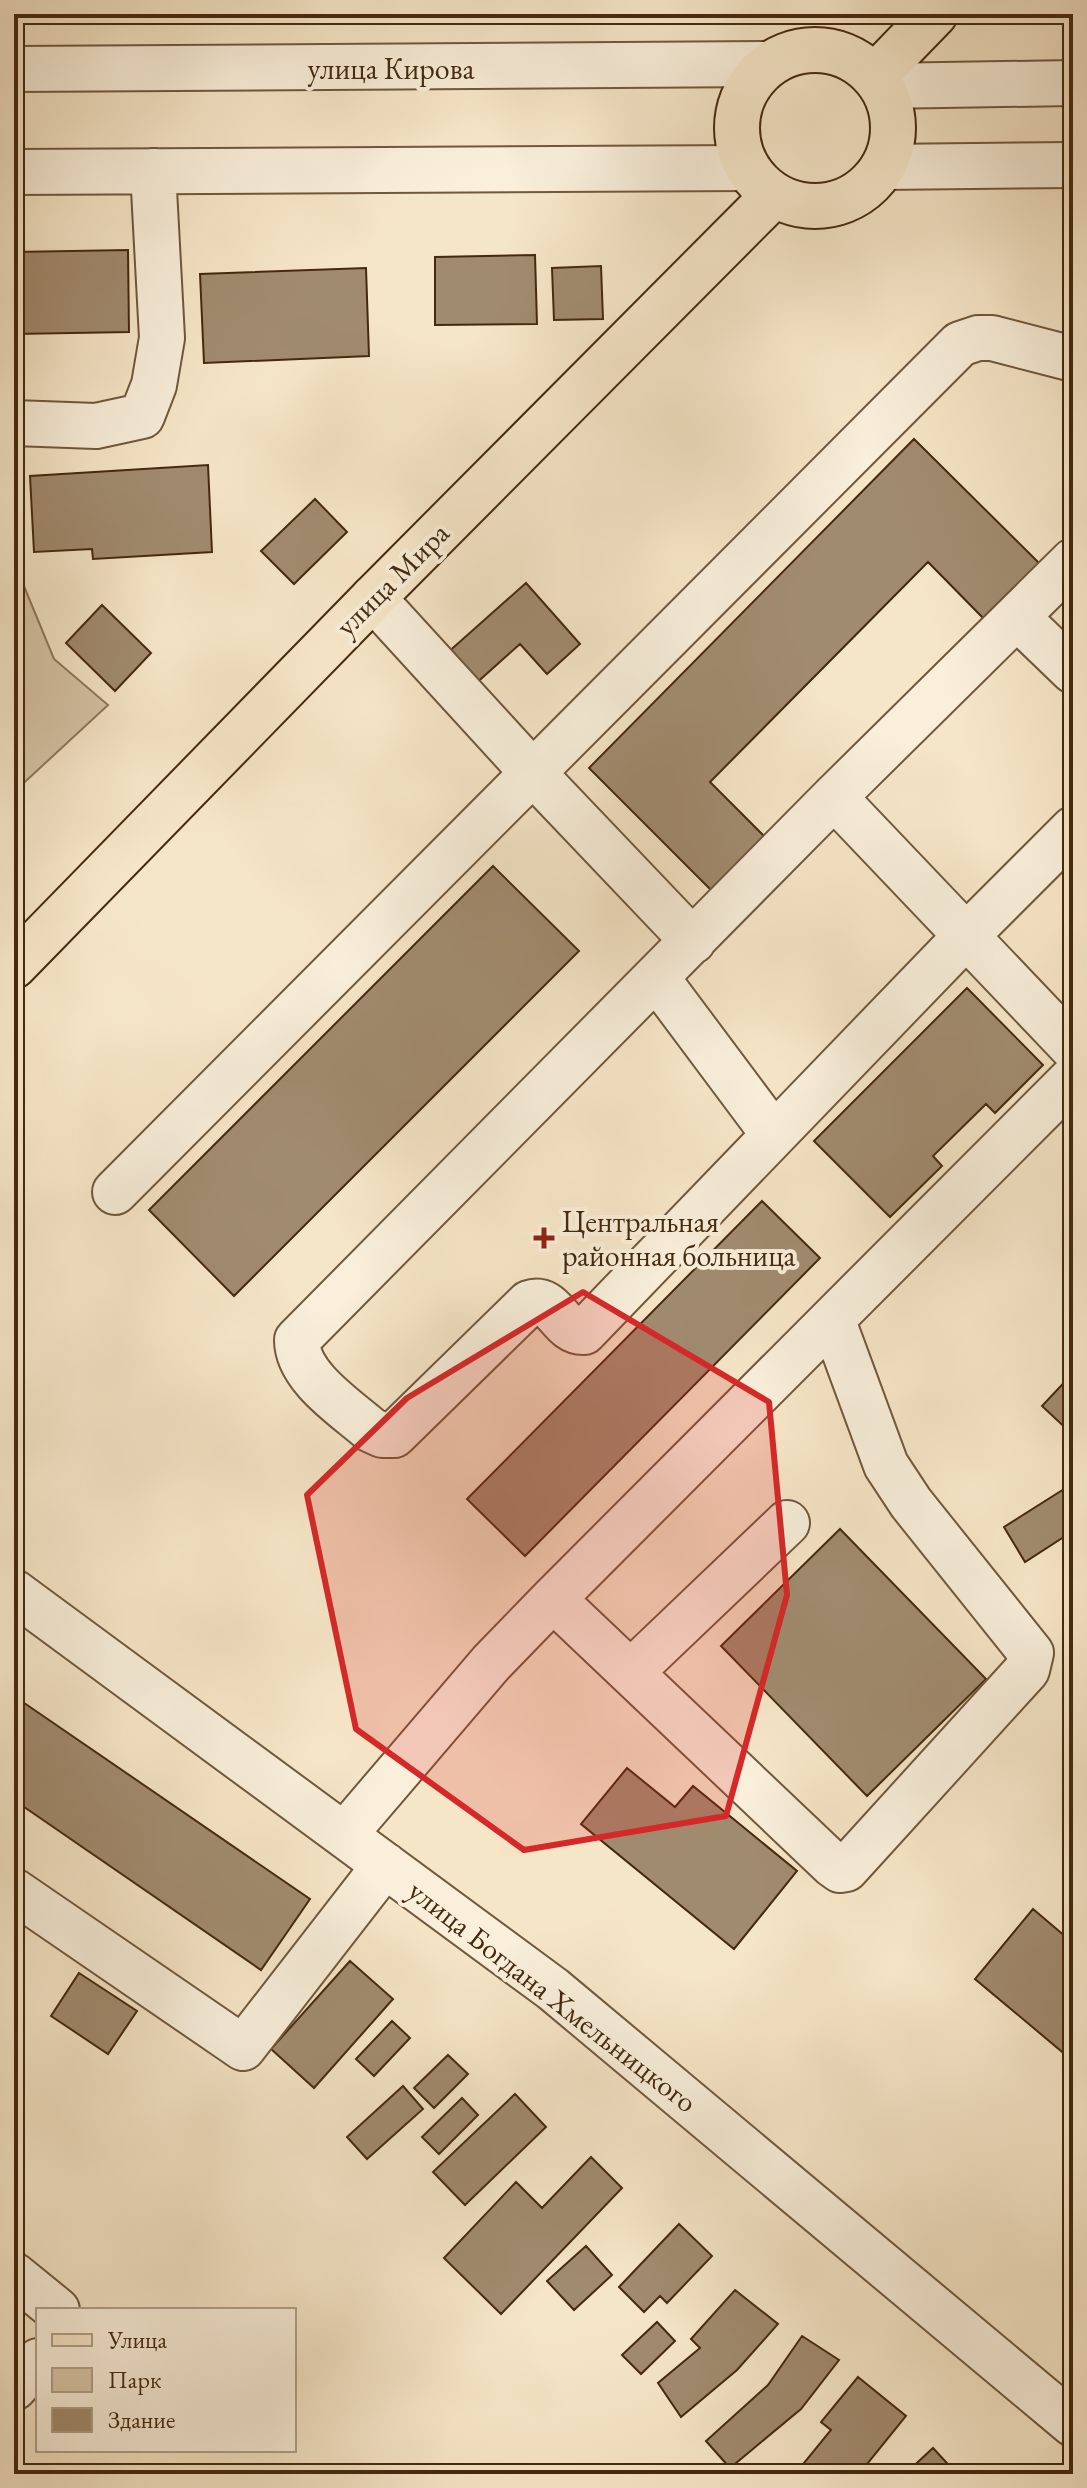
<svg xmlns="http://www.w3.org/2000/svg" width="1087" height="2488" font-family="'EB Garamond',serif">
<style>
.green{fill:#d8c6a8;stroke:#8e785b;stroke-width:2}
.building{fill:#a18b6f;stroke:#45290e;stroke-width:2}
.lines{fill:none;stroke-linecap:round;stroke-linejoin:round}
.minor-casing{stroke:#71583c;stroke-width:48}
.major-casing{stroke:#45290e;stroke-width:48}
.minor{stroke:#f9efdb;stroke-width:44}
.major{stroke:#f6e6c8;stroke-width:44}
.marked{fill:#d62828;fill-opacity:0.2;stroke:#d62828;stroke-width:6;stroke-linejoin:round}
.poi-dot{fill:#8f2418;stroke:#f9efdb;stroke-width:3}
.labels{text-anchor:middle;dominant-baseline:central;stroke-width:8;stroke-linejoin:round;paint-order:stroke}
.street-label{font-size:30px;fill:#45290e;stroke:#f9efdb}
.poi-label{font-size:30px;fill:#45290e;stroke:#f9efdb;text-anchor:start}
</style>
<rect width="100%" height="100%" fill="#f6e6c8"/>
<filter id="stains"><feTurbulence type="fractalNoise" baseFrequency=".0025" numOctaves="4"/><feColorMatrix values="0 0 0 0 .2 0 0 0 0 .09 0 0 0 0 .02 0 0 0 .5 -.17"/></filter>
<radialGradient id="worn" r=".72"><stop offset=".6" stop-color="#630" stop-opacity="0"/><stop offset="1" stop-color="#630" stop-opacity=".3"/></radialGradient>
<path class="green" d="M14,562l40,97 54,46 -94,87z"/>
<path class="building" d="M128,250l1,82 -115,2v-82z
M535,255l2,69 -102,1v-68z
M601,266l2,53 -49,1 -2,-52z
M366,268l3,88 -165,7 -4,-89z
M914,439l128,127 -55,56 -59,-60 -218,220 59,59 -53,54 -127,-127z
M208,465l4,87 -119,7 -1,-10 -58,3 -4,-76z
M315,499l32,33 -53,52 -33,-33z
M526,583l54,61 -33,30 -27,-30 -47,42 -27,-32z
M102,605l49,48 -36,38 -49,-48z
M493,866l86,85 -345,345 -85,-86z
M967,988l76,77 -48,48 -9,-9 -53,52 9,10 -52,51 -76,-76z
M762,1201l58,57 -295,298 -58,-57z
M1073,1373v62l-31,-29z
M1072,1484l1,47 -48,31 -21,-35z
M840,1529l146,150 -119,117 -146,-150z
M14,1696l296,203 -49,71 -247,-170z
M627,1768l48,39 18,-21 104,85 -63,78 -153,-125z
M1033,1909l40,34v118l-98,-82z
M350,1961l43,38 -79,89 -43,-39z
M79,1973l58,38 -29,43 -57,-38z
M392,2021l18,17 -36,38 -18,-17z
M448,2055l20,19 -34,34 -20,-20z
M403,2086l20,23 -56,50 -20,-22z
M515,2094l31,33 -81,78 -32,-33z
M462,2098l16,17 -39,39 -17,-17z
M591,2157l31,31 -121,126 -57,-56 72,-76 26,26z
M679,2224l33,32 -45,47 -7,-7 -16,16 -25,-25z
M586,2246l26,29 -38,35 -27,-29z
M735,2290l43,34 -41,46 -56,47 -23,-34 42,-35 -9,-9z
M657,2322l18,19 -34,33 -19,-19z
M802,2336l37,24 -38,49 -71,59 -24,-27 62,-56z
M858,2377l48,39 -47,58h-64l36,-44 -10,-8z
M933,2448l24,26h-52z"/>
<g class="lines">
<defs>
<path id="minor" d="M14,69l754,-5
M882,86l191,-3
M883,167l190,-2
M14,172l733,-4
M14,423l82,3 46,-10 12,-31 8,-47 -9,-167
M1073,561l-239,236 -537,543c0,37 49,68 74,90l11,5h12l135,-132c26,-9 30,30 55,29l382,-396 107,-107
M373,598l160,175 160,168
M1017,617l56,54
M834,797l239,251
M656,977l118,158
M115,1192l845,-848 18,-6h14l81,21
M14,1592l539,397 520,435
M553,1599l280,266 7,5 6,-1 181,-199 4,-17 -120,-150 -25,-38 -53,-144
M631,1672l156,-149
M344,1835l147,-172 62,-64 520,-521
M14,1891l229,157 142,-183
M14,2275l43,35
M14,2388l24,-27"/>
<path id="major" d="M737 128a78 78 0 1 1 156 0a78 78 0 1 1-156 0Z
M875,76l60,-62
M14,966l359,-368 401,-403"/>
</defs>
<use href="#minor" class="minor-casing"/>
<use href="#major" class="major-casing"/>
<use href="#minor" class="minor"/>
<use href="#major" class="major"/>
</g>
<path class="marked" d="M583,1292l186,110 18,193 -61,221 -202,34 -168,-121 -49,-234 100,-97z"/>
<path class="poi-dot" d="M540 1226h8v8h8v8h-8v8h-8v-8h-8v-8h8z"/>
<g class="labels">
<g class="street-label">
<text x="391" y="68">улица Кирова</text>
<text transform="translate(392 579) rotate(-45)">улица Мира</text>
<text transform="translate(553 1996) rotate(38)">улица Богдана Хмельницкого</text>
</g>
<g class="poi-label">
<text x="562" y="1221">Центральная<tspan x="562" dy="34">районная больница</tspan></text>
</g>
</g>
<rect width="1087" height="2488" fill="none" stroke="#f6e6c8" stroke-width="48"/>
<rect x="16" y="16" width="1055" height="2456" fill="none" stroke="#45290e" stroke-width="4"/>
<rect x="24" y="24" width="1039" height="2440" fill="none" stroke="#45290e" stroke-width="2"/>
<rect x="36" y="2308" width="260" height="144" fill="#f9efdb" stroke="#b1a089" stroke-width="2"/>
<rect x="52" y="2334" width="40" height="12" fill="#f6e6c8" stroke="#b1a089" stroke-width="2"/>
<text x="108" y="2348" font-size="24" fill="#45290e">Улица</text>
<rect x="52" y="2368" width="40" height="24" fill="#d8c6a8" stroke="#b1a089" stroke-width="2"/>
<text x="108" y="2388" font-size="24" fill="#45290e">Парк</text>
<rect x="52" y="2408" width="40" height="24" fill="#a18b6f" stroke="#b1a089" stroke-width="2"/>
<text x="108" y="2428" font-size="24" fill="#45290e">Здание</text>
<rect width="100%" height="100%" filter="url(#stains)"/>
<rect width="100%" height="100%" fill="url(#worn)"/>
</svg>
